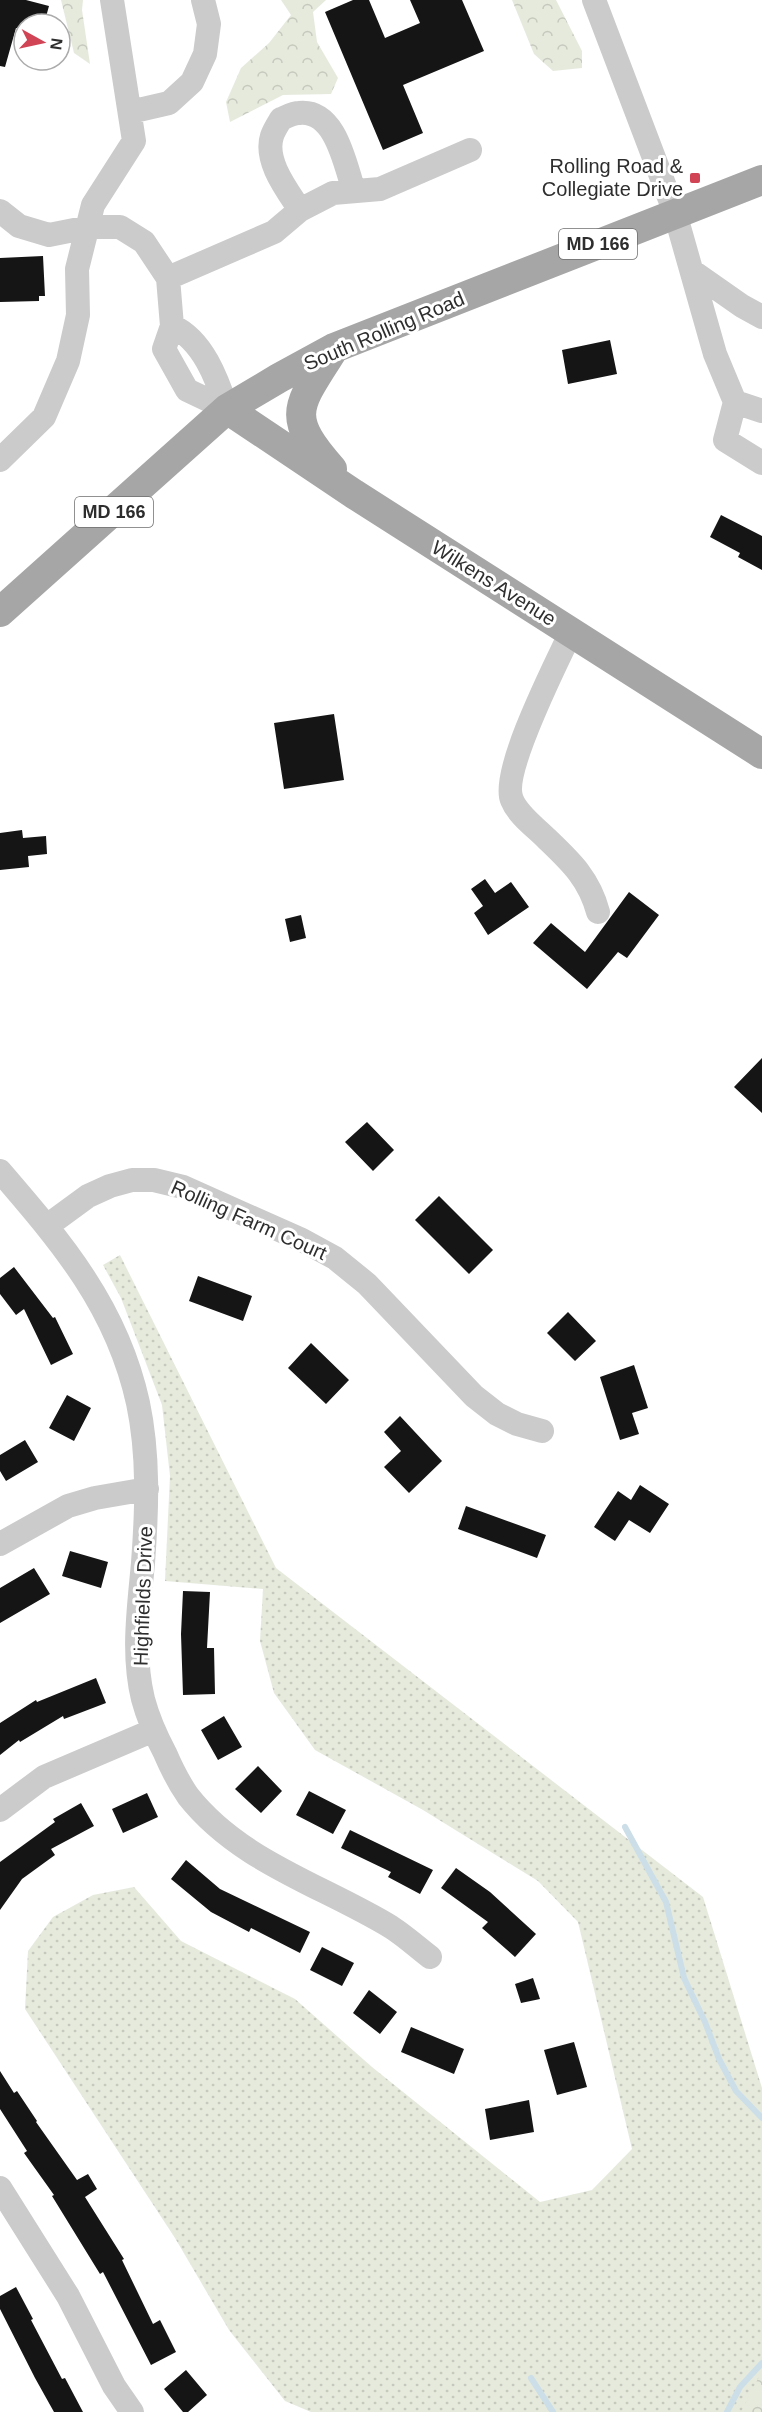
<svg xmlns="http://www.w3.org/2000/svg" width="762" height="2412" font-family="Arial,sans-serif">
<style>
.grass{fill:url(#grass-dots)}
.forest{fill:url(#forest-crowns)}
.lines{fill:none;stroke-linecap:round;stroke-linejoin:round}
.stream{stroke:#ccdee7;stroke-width:6}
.building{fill:#151515}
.minor{stroke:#cbcbcb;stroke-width:24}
.major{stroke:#a6a6a6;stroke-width:30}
.poi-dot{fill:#d14456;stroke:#fff;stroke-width:2}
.labels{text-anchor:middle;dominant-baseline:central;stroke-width:6;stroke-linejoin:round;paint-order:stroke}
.shield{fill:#fff;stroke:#6d6d6d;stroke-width:1.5}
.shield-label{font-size:18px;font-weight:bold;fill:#2e2e2e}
.poi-label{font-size:20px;fill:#2e2e2e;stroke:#fff;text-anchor:end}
.street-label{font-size:20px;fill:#2e2e2e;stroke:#fff}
</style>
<defs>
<pattern id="grass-dots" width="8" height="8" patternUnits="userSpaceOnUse" patternTransform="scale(1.5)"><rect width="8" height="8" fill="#e5eadd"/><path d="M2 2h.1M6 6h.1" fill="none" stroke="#c5c9be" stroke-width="1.8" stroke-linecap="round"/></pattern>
<pattern id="forest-crowns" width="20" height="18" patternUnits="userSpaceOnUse" patternTransform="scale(1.5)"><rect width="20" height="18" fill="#e5eadd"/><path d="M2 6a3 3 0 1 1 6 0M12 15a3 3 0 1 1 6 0" fill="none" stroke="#c5c9be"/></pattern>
</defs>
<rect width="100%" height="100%" fill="#fff"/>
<path class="grass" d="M120,1255l156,313 427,329 59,191v285l-20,39h-431l-26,-11 -56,-71 -54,-92 -150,-229 3,-58 25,-34 40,-22 41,-8 47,54 114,58 77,68 168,135 52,-12 40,-41 -54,-227 -40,-41 -115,-71 -108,-60 -41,-57 -14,-52 3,-52 -98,-8 5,-105 -8,-71 -41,-107 -18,-33z"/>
<path class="forest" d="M61,0h22l-1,10 8,54 -16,-11z
M281,0h45l-13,12 4,30 21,36 -7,16 -48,1 -53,27 -4,-20 15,-34 28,-25 22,-28z
M512,0h44l26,51v17l-29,3 -19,-17z
M762,2371v41h-21z"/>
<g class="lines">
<path class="stream" d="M625,1827l41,75 18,76 21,44 14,37 17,32 26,27
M531,2378l22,34
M727,2412l13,-25 22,-24"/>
</g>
<path class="building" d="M0,0h26l23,6 -5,18h-20l-1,6 -7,-2 -11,39 -5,-1z
M353,0h16l16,38 35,-15 -10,-23h52l22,51 -81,34 20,48 -40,17 -58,-138z
M43,256l2,40h-6v5l-39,1v-44z
M610,340l7,34 -49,10 -6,-34z
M721,515l41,21v34l-24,-13 2,-4 -30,-16z
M334,714l10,66 -60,9 -10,-66z
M22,830l1,8 23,-2 1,18 -19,2 1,11 -29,3v-37z
M485,879l10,14 16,-11 18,25 -41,28 -14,-22 9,-7 -12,-17z
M629,892l30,23 -32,43 -9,-6 -31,37 -54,-46 18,-20 34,29z
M301,915l5,23 -16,4 -5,-23z
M762,1058v55l-28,-26z
M367,1122l27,28 -21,21 -28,-29z
M439,1196l54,54 -24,24 -54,-54z
M14,1267l39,51 2,-1 18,37 -22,11 -27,-56 -8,6 -16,-21v-16z
M198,1276l54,20 -9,25 -54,-20z
M568,1312l28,29 -21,20 -28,-28z
M311,1343l38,37 -23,24 -38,-36z
M634,1365l14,43 -16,5 7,21 -19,6 -20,-63z
M67,1395l24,13 -17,33 -25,-13z
M400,1416l42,45 -33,32 -25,-26 17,-16 -17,-19z
M25,1440l13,22 -32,19 -6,-10v-16z
M640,1485l29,19 -19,29 -21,-13 -14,21 -21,-14 24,-36 13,9z
M466,1506l80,29 -9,23 -79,-29z
M70,1551l38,11 -7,26 -39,-12z
M34,1568l16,26 -50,29v-35z
M183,1591l27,1 -3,56h7l1,46 -32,1 -2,-61z
M96,1678l10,25 -42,16 -1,-3 -43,26 -1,-2 -19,15v-32l36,-23 1,2z
M224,1716l18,31 -24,13 -17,-30z
M258,1766l24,25 -21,22 -26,-24z
M309,1791l37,19 -13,24 -37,-19z
M147,1793l11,24 -35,16 -11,-24z
M81,1803l13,23 -43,23 4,6 -33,24 -22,31v-48l55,-40 -2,-3z
M350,1830l83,40 -13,24 -32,-17 3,-5 -50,-24z
M186,1860l34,29 90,43 -10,21 -49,-25 -2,4 -38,-20 -40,-33z
M456,1868l34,24 46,42 -21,23 -33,-29 6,-6 -47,-34z
M322,1947l32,16 -12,23 -32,-16z
M533,1978l7,21 -19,4 -6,-19z
M369,1990l28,22 -17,22 -27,-21z
M411,2027l53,22 -10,25 -53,-22z
M574,2042l13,45 -30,8 -13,-45z
M0,2071l14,22 3,-2 20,30 -1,1 41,58 11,-6 9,15 -12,8 39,62 -2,1 31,64 7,-4 16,32 -25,13 -48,-93 -3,2 -48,-78 2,-1 -30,-42 3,-2 -27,-42z
M529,2100l5,32 -44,8 -5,-31z
M16,2287l17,32 -2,1 31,59 3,-1 18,34h-29l-19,-34 -35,-69v-13z
M186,2370l21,25 -19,17h-5l-19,-23z"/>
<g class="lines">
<path class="minor" d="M594,0l81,213 40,141 20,48 -10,38 37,23
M130,112l39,-9 23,-21 13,-28 4,-30 -6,-24
M300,210c-13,-20 -36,-49 -28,-74 2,-6 6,-12 9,-17 5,-2 12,-6 18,-6 37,-4 46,52 55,78
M0,211l19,15 30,9 40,-8h31l24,15 24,36 4,48 -8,23 23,41 40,19
M692,271l50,35 20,11
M168,278l106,-46 26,-22 33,-17 47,-4 90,-39
M172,326c31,14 45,53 55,83
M735,402l27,9
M0,460l44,-43 24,-56 10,-46 -1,-46 16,-64 41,-64 -22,-141
M571,632c-14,30 -71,141 -59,168 6,15 23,27 34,38 24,23 43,40 52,74
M0,1171c62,72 117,136 138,232 11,52 9,107 5,160 -4,45 -11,91 0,136 5,19 13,37 22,54 6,14 14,30 23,43 52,66 134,89 203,131 14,9 26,20 39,30
M47,1226l41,-30 22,-10 22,-6h22l29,7 119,53 33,18 32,26 107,112 23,18 20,10 25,7
M0,1544l68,-38 27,-8 52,-9
M0,1810l44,-33 110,-47
M0,2188l68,108 46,90 18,26"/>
<path class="major" d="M227,409l127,85 408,260
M332,469c-48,-54 -34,-63 1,-119
M0,612l227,-203 52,-31 55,-30 428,-168"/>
</g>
<rect class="poi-dot" x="689" y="172" width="12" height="12" rx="3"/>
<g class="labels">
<g class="shield">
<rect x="559" y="229" width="78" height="30" rx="4.5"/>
<rect x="75" y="497" width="78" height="30" rx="4.5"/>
</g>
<g class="shield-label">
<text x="598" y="244">MD 166</text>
<text x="114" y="512">MD 166</text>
</g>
<g class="poi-label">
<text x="683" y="166">Rolling Road &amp;<tspan x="683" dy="23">Collegiate Drive</tspan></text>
</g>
<g class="street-label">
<text transform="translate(384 331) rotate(-23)">South Rolling Road</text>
<text transform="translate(494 583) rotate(32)">Wilkens Avenue</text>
<text transform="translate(249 1220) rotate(24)">Rolling Farm Court</text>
<text transform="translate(143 1596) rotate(-88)">Highfields Drive</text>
</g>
</g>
<g transform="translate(42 42) rotate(98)"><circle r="28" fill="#ffffff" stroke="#ababab" stroke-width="1.5"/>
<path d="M0-4.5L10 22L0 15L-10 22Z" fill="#d14456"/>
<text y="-9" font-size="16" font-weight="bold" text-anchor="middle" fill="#2e2e2e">N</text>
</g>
</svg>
